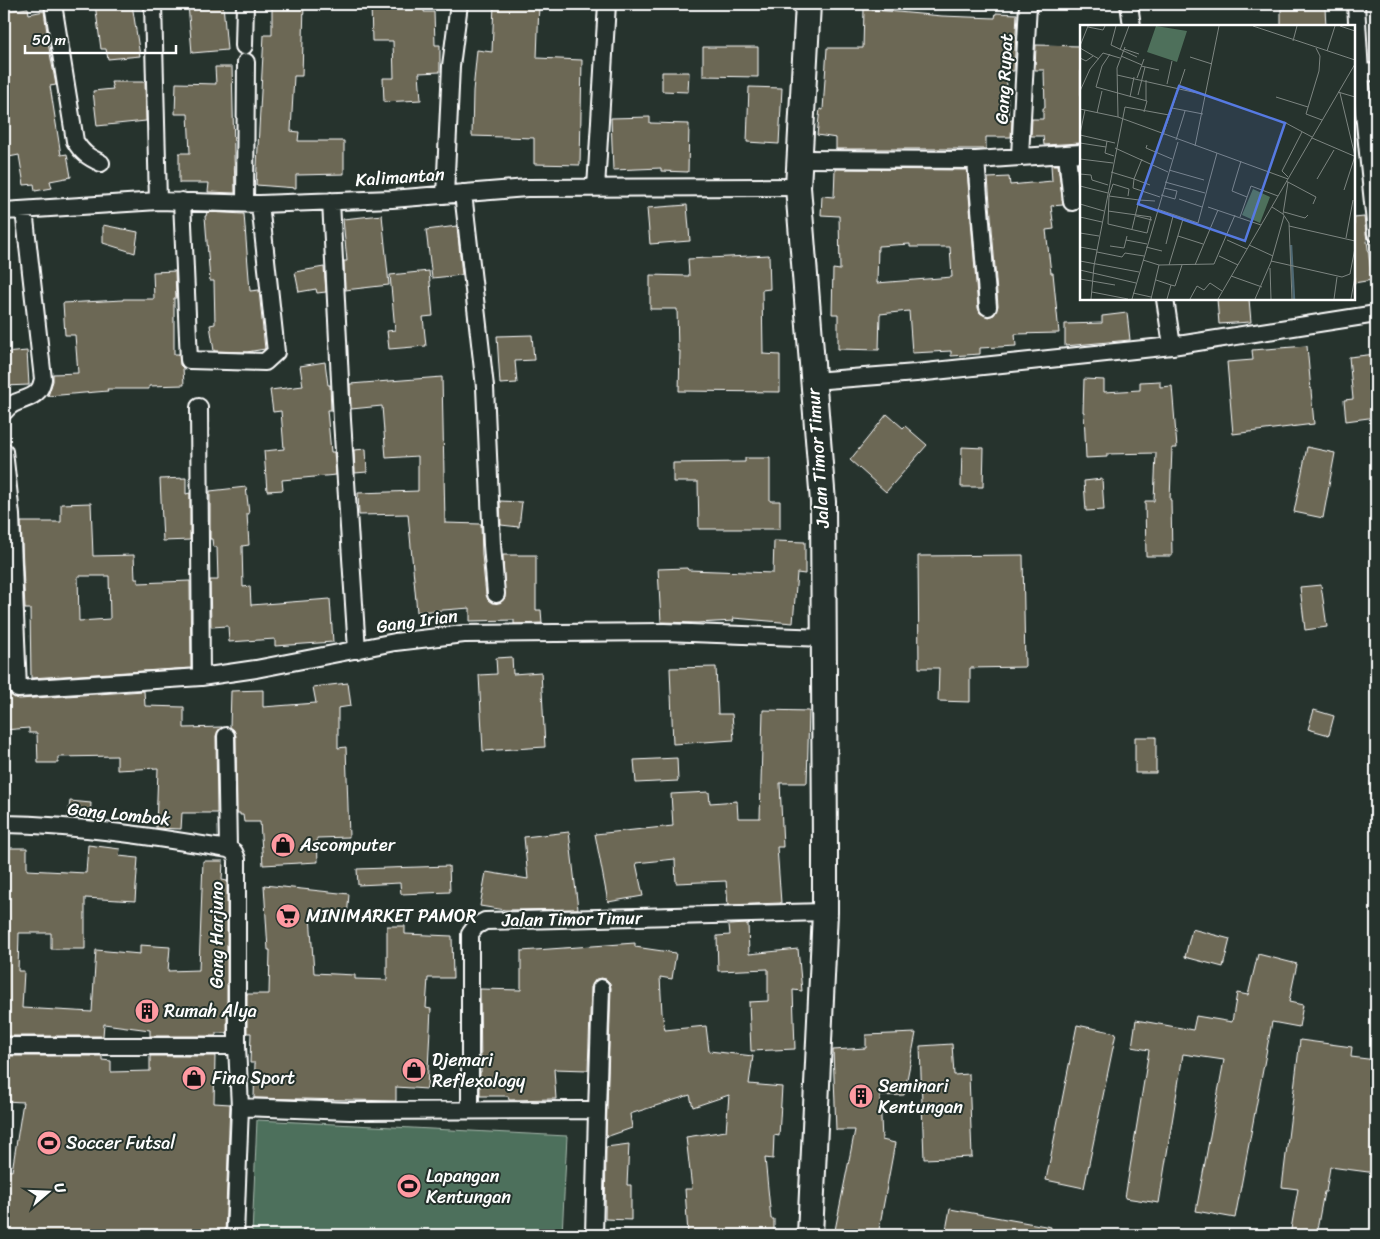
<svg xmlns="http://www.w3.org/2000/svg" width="1380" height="1239" font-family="Sriracha,sans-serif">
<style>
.green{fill:#4e705b;stroke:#a6b8ad}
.building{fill:#6c6855;stroke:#fff;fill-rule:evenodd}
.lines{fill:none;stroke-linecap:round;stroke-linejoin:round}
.street-casing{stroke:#fff;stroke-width:20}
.secondary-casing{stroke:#fff;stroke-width:28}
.street{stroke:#26332d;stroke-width:16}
.secondary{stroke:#26332d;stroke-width:24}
.labels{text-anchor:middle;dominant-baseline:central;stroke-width:4;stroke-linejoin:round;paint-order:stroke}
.street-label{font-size:18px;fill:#fff;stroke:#26332d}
.poi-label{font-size:18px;fill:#fff;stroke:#26332d;text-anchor:start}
.inset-river{fill:none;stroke:#4e6873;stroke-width:2.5}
.inset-road{fill:none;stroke:#7d8581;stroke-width:1}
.view{fill:#567ae2;fill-opacity:0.15;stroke:#567ae2;stroke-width:2.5}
.inset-edge{fill:none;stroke:#fff;stroke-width:2.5}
</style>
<rect width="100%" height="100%" fill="#26332d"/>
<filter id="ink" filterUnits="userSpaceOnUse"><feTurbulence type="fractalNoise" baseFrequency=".02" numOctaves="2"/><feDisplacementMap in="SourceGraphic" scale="10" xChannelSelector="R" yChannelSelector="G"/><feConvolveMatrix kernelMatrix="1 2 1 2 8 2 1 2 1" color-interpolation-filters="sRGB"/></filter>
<g filter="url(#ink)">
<path class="green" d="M257,1120l310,16 -5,99h-310z"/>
<path class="building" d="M95,4h37l8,52 -32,3 -2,-10h-5z
M188,4h35l4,46 -35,3z
M272,4h32l-2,72h-8l-3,55 8,1 -1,9h46v33l-48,1v13l-40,-3 8,-150h8z
M371,4h54l-1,8h10l1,33h5v27l-21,1 2,27 -37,2 -1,-24h11l-1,-37h-21z
M494,4h45l-2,54 45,2 -2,105 -46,-1v-26l-62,-2 1,-45 4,-41 15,2z
M28,8l1,6 15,-3 3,21h-1l10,53 -6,1 11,69 6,-1 4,23 -21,4 2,7 -17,3 -1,-7 -10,1 -5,-30 -15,3v-54h5l-5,-38v-48l3,-1 -1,-6z
M1325,8l1,18h-45v-17z
M864,9l78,7 53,2 1,-5 21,1 -3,57h-8l3,49h3l-1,17h-25v12h-150v-11l-19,-3 3,-26 3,1 4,-62h36z
M1036,45l45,1v97l-37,2 -1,-9h-12l1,-17h11v-11h2l-1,-38h-9z
M703,47h55v30l-55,-1z
M215,67h17l3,126 -27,-1 1,-9h-30v-30h11l-2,-39h-13l1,-31 40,1z
M662,72h27l-1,20 -26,-1z
M111,82h34l1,39 -49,5 -4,-35 20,-2z
M749,87l33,1 -3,56 -32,-2z
M650,117v6l39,1 -1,48 -27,-1v-3l-48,2 -2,-52z
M1078,163h3v31z
M1051,165h7l5,40 -12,1 3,23 -8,1 5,43h2l6,60 -44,1 1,12 -36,2v6l-29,2v-5l-39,2 -3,-42 -29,3 -1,36 -41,-1v-35h-6l1,-45 7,1 -1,-54 -18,-1 1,-19 12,1 1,-28 132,1 11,138 2,5 8,4 6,-2 4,-9 -10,-128 21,-1 1,8 42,-4zM910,244v3h40l2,30 -75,6 1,-37z
M687,205l3,36 -40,3 -3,-36z
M207,212l37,2 6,77 9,-1 6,59 -18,3 -33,-1 -4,-26 5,-1 -1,-43h-4l-5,-65h1z
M382,215l7,70 -44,5 -1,-29h3l-4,-42z
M1364,217l8,63 -18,3v-65z
M103,225l35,7 -3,21 -32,-10z
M457,226l5,49 -30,3 -6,-48z
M769,255l1,34 -8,1 1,64 17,1v37l-101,-1 1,-40h-2l-1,-42h-27v-34l39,1 -1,-17z
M324,267l2,25 -9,1 -1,-4 -17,3 -4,-20z
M175,271l1,27h-2v56h5l1,11 3,3 1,17 -35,1v3h-42l1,2 -60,5 5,-15v-7l25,-1 -3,-38h-10l-2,-32 60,-3v-1h31l-1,-27z
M429,271l4,45 -10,1 3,29 -37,3 -2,-18 8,-1 -5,-55z
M1217,299h32l2,23 -32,2z
M1127,313l3,27 -65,6v-22l37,-1v-7z
M532,335l2,25 -19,1 2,22 -17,1 -3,-48z
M1307,346l7,78 -81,10 -6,-72 26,-2 -1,-10z
M27,351l2,34 -25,1v-33z
M1376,354v63l-30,4 -2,-21 9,-1 -4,-42z
M325,362l3,23h2l1,25h-4l4,42h3l2,23 -54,5 1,10 -16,1 -3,-40 20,-2 -3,-38 -8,1 -3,-22 33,-4 -3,-20z
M442,377l3,146 36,1 1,31 4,40 2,5 4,3 9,-1 4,-4 -2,-43h33v55h5l1,13 -28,1v-4l-44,1v-13l-53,4 -9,-98 -49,1 -1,-22 60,-2v-35l-32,2 -4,-52 -31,3 -1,-25z
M1084,379l20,1v12l36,-2v-8l20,-1v6l12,-1 5,62h-5l-2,52h1l1,56h-26l-1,-55h9l2,-48 -49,1v3l-21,1 -2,-46h-1z
M887,414l16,14 2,-2 22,19 -41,47 -36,-32z
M962,447l22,1 -1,39h-22z
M1307,447l28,6 -12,65 -29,-6z
M366,449l1,23 -12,1 -1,-23z
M745,458h25v43h10v28h-81l-1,-47h-25v-19l72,-1z
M186,478v16l4,-1v47l-27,1 -3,-62z
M1102,479l2,31 -18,1 -2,-30z
M246,487l3,27h-2l2,31 -7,1 1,41 7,-1 1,19 79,-6 3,43 -58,4v-7l-46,3 -1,-16 -17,1 -1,-47h8l-1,-33h-4l-1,-8h-2v-48z
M500,501l22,1 -3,25 -18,-2z
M91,503l2,53 41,-1 1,24h3v4l52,-2 1,87 -160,10 -1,-69h-5l-4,-87h40v-18zM78,576h31l1,43 -31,2z
M774,541l31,1v32l-8,-1 -4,50 -60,-5 1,3 -37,2 -36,-1 -3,-53 29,-1 1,2 85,3z
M1023,555l2,112 -55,1v34l-32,-1 1,-33h-20l-1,-112z
M1321,585l6,42 -22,3 -5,-43z
M512,657l1,17 28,-2 4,75 -62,4 -4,-76 18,-1 -1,-16z
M716,667l2,47h14l2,26 -61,4 -3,-76z
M348,683l3,23 -13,2v40l8,-1 3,90 -32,1 1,24 -55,3 -3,-43h-16l-1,-7h-3v-2h-3l-1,-77 -2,-6 -4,-3 1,-36 32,-1v17l53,-4 -3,-16z
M8,686l2,9 9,4 125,-8 1,15 39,1v21l38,-1 -4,4 -2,5 1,77h-35l-1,16 -25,-1 2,-60 -41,2v-14l-59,1v6h-20l-1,-30h-8v-5l-25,2v-43z
M763,710l46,1 -2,72h-27l3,64h-6l4,56 -53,2 -2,-24 -50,2 -1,-24 -39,4 7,33 -35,6 -13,-68 78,-8 -2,-32 38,-2 1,11 27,-2 1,17h22z
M1314,710l20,6 -5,19 -21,-6z
M1135,737h21v36h-21z
M677,758l1,23 -42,2 -2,-23z
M70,801l21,2 -1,15 -22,-1z
M569,832l9,77 -73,1 -25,-4 6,-34 42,7 -4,-42z
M88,845l32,4 -1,7 19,2 -3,43 -50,-3v51h-34v-16h-32l-1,38h6l-2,37 70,4 4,-62 44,4v-9l30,2 -2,24 31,-1 4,-109h20l-1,19 5,1v152h-11v3h-66v-6l-46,-6 -1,12h-99v-188h23v22l59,3z
M449,866l1,26 -49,2 -1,-11 -42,2 -1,-16z
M264,885l85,9 -2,24 -37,-3 4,58 41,2v4l32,1v-54h18v8l47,2 1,42h-25l-2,30 5,1 -4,80 -31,-2v14l-142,-3 1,-35h-5l1,-30h-4v-39h22l1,-44h-2z
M748,924l1,30 49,-5 4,42 -9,-1 2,59 -44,2 -2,-49 19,-1v-32l-50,2 -1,-35 13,-1 -1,-10z
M1192,929l38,10 -7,28 -38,-10z
M635,943v4l41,6 -4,26 -12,-2 2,36 3,17 41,-4 3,25 44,5 -4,28 33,3 -3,49 -5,-1 -1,24 -8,-1 6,61h3v16h-57v-2l-29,2 -3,-46h7l-6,-52 40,-6 3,-36 -36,12 -3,-12 -60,19 2,14 -26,9 5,-149 -1,-5 -4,-4 -5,-1 -5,1 -5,8 -3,83 -34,-1 2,30 -47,1 -1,-4h-28v-24h1l-1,-83 41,1v-39z
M1258,954l39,10 -8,38 14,3 -4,22 -27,-5 -37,196 -39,-7 28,-151 -41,-6 -24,149 -34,-5 24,-148 -17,-3 4,-27 57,10 3,-14 36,6 5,-29 11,2z
M1077,1025l39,8 -32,155 -38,-8z
M916,1033l-12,62 -24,1 2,44 13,3 -17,92h-44l21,-105h-19l-3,-80 33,-2v-13z
M1300,1040l52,7 -1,10 25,3v113l-46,-6 -4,25h-2l-8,43h-26l8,-46 -16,-2z
M952,1044l2,31 15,-1 3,83 -48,2 -4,-113z
M4,1056h98v4l9,1v11l39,-1v-15h65l-1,47 16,1 -5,131h-221v-65l8,1 11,-69 -19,-1z
M629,1144l-2,41h4v35l-26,-1 1,-72z
M950,1209l101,18 -1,8h-105z"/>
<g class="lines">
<defs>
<path id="street" d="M53,4l22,137c7,12 13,16 26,22
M153,4l5,197
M1129,4l3,22
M1356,4l4,69 16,160
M244,46l1,-42
M1360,73l16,-1
M1067,155l5,47
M1020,156l8,-152
M800,159l176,1 105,-7
M976,160l12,147
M596,188l11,-184
M463,193l22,194 7,158 4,49
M445,195l6,-129 8,-62
M182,201l7,159 76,2 11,-10 -16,-148
M331,201l11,219 15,230
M245,204l1,-142
M4,211l154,-10 102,3 132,-5 135,-11 271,-1
M1165,299l7,47
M813,381l103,-8 256,-27 204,-32
M199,407l2,270
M4,412c10,-14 25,-10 34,-21 3,-3 4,-8 5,-12l-19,-169
M4,451l7,64 7,174 183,-12 55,-8 139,-27 69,-8 200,-2 161,6
M226,736l2,113
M4,824c75,1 150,13 224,25l6,3 3,7v187l3,61 -5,128
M4,1046h233
M240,1107l110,4 237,-1 10,1 -3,124
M470,1110v-176l6,-8 9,-5 340,-9
M597,1111l4,-123"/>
<path id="secondary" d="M808,4l-10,183 25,315 2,345v65l-15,323"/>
</defs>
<use href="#street" class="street-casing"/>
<use href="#secondary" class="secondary-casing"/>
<use href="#street" class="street"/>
<use href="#secondary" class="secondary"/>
</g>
</g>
<defs>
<symbol id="shop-disc" viewBox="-11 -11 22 22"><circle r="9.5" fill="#ff9aa2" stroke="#26332d"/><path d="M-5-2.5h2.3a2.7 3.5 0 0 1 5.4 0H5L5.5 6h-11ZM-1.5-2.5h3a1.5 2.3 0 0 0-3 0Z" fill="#111"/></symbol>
<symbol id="supermarket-disc" viewBox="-11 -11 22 22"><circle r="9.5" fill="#ff9aa2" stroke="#26332d"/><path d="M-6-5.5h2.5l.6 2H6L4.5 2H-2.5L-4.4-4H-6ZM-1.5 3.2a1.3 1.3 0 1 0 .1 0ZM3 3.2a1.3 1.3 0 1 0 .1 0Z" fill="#111"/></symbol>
<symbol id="building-disc" viewBox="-11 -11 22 22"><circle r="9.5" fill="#ff9aa2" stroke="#26332d"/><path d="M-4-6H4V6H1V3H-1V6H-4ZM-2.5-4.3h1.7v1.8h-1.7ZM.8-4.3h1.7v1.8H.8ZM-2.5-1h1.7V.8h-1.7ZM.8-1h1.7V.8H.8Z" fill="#111"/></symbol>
<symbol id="stadium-disc" viewBox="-11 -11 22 22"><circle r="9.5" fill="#ff9aa2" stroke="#26332d"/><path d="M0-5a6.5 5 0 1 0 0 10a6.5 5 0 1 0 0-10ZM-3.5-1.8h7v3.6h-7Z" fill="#111"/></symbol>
</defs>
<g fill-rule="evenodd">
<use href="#shop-disc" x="269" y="831" width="28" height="28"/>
<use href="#supermarket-disc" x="274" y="902" width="28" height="28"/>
<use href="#building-disc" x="133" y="997" width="28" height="28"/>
<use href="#shop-disc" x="400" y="1056" width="28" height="28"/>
<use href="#shop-disc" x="180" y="1064" width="28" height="28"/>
<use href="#building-disc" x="847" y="1082" width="28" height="28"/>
<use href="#stadium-disc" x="35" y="1129" width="28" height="28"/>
<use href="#stadium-disc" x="395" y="1172" width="28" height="28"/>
</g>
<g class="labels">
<g class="street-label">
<text transform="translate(1004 79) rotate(-87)">Gang Rupat</text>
<text transform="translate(400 177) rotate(-4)">Kalimantan</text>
<text transform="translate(818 458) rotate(-94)">Jalan Timor Timur</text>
<text transform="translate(417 621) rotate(-8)">Gang Irian</text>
<text transform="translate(119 814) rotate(6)">Gang Lombok</text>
<text transform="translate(572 919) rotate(-1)">Jalan Timor Timur</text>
<text transform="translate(217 935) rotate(-90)">Gang Harjuno</text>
</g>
<g class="poi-label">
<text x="300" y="845">Ascomputer</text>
<text x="306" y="916">MINIMARKET PAMOR</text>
<text x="164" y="1011">Rumah Alya</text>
<text x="432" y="1060">Djemari<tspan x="432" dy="21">Reflexology</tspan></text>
<text x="212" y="1078">Fina Sport</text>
<text x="878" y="1086">Seminari<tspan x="878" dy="21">Kentungan</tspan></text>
<text x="66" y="1143">Soccer Futsal</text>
<text x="426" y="1176">Lapangan<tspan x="426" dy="21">Kentungan</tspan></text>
</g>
</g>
<g transform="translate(1080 25)">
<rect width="275" height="275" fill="#26332d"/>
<path d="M76,1l31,5 -10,31 -30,-10zM173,164l17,8 -10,26 -18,-8z" fill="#4e705b"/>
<path class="inset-river" d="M211,220l3,54"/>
<path class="inset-road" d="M36,1l-5,19 26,12M173,1l102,34M260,1l15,5M8,2l15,3 2,-4M213,16l4,-15M0,21l8,-20M0,23l19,11M236,23l4,8 -1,15 -13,43 16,6M44,24l15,5M40,25l9,-24M247,26l8,-25M30,29l-8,12 -6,21 51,14 -3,11M41,31l21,9M110,32l22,7M0,33l6,3 7,-5M61,41l18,4M37,50l89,20M57,53l7,-19M87,59l5,-23M0,66l10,-22 13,-16 17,5M258,67l17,5M260,68l15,63 -11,34M58,70l7,-28M50,72l4,-20M196,72l32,10M66,76v-21M92,83l31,6M0,84l38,8 170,62M17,88l5,-22M38,92l-1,-49 8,-21M204,97l28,15M0,109l5,-24M0,110l35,8M83,110l22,-66M232,113l42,18M96,115l9,-29M0,118l26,4 1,-6M67,120l-1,3 26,11M115,121l24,-120M26,122l-1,6 9,3M35,123l53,24M0,134l33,4M62,134l-8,20 16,6M161,136l-9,30 15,6M89,145l35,10M31,147l23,7 -1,9 27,9M0,149l11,1 1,5 16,5M208,152l-6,-6 20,-39M237,154l17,-29M206,156l30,16 -3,7M85,157l40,11M0,161l28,7M81,170l14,4 2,-8 -13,-3M29,171l4,-12 16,5 -1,7M99,174l23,8M59,175l16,1M0,179l24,7M128,182l53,18M192,182l11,7 6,9 3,76M77,184l41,14 19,-70M28,186l43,6M204,187l21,6 3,-3M203,189l5,-32M56,191l16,4M0,192l22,5M160,192l11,-31 27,10M209,201l66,15M52,204l7,-29 -30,-4 -1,28 39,9 4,-16M0,208l19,3M98,211l25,8M266,213l7,-38M46,215l21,4M147,215l20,9M86,219l7,-28M169,220l24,11M30,221l14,2 3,-12M0,222l17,3M66,222l16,4M17,227l25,5 3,-4 19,3M139,231l19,9M63,235l16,5 55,-1 21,-49M0,236l59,11M191,236l71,16 8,-3 5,-26M89,240l14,-46M115,240l23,-55M190,243l1,31M0,245l56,13M151,251l31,11M0,254l35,6M76,255l15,5M12,267l36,7M53,268l18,4M11,274l3,-33 31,-159 44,8M52,274l46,-157M71,274l8,-34M87,274l4,-14 4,1 7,-21M110,274l7,-13 7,4 6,-7 12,8M138,274l137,-235M175,274l16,-37 13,-46M254,274l3,-22M271,274l4,-23"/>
<path class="view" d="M99,61l106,37 -40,118 -107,-37z"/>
<rect width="275" height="275" class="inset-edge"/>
</g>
<rect width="1380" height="1239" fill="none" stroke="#26332d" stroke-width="20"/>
<rect x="10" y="10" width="1360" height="1219" fill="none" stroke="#fff" stroke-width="2" filter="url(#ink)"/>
<g transform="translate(48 1192) rotate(71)" stroke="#26332d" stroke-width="4" paint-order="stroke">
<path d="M0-4L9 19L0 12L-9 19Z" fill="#ffffff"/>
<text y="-8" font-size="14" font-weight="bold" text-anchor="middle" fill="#ffffff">U</text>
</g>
<path d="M25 45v8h151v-8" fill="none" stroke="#ffffff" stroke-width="2.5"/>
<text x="32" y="45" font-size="15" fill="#ffffff" stroke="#26332d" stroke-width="4" paint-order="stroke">50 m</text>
</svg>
